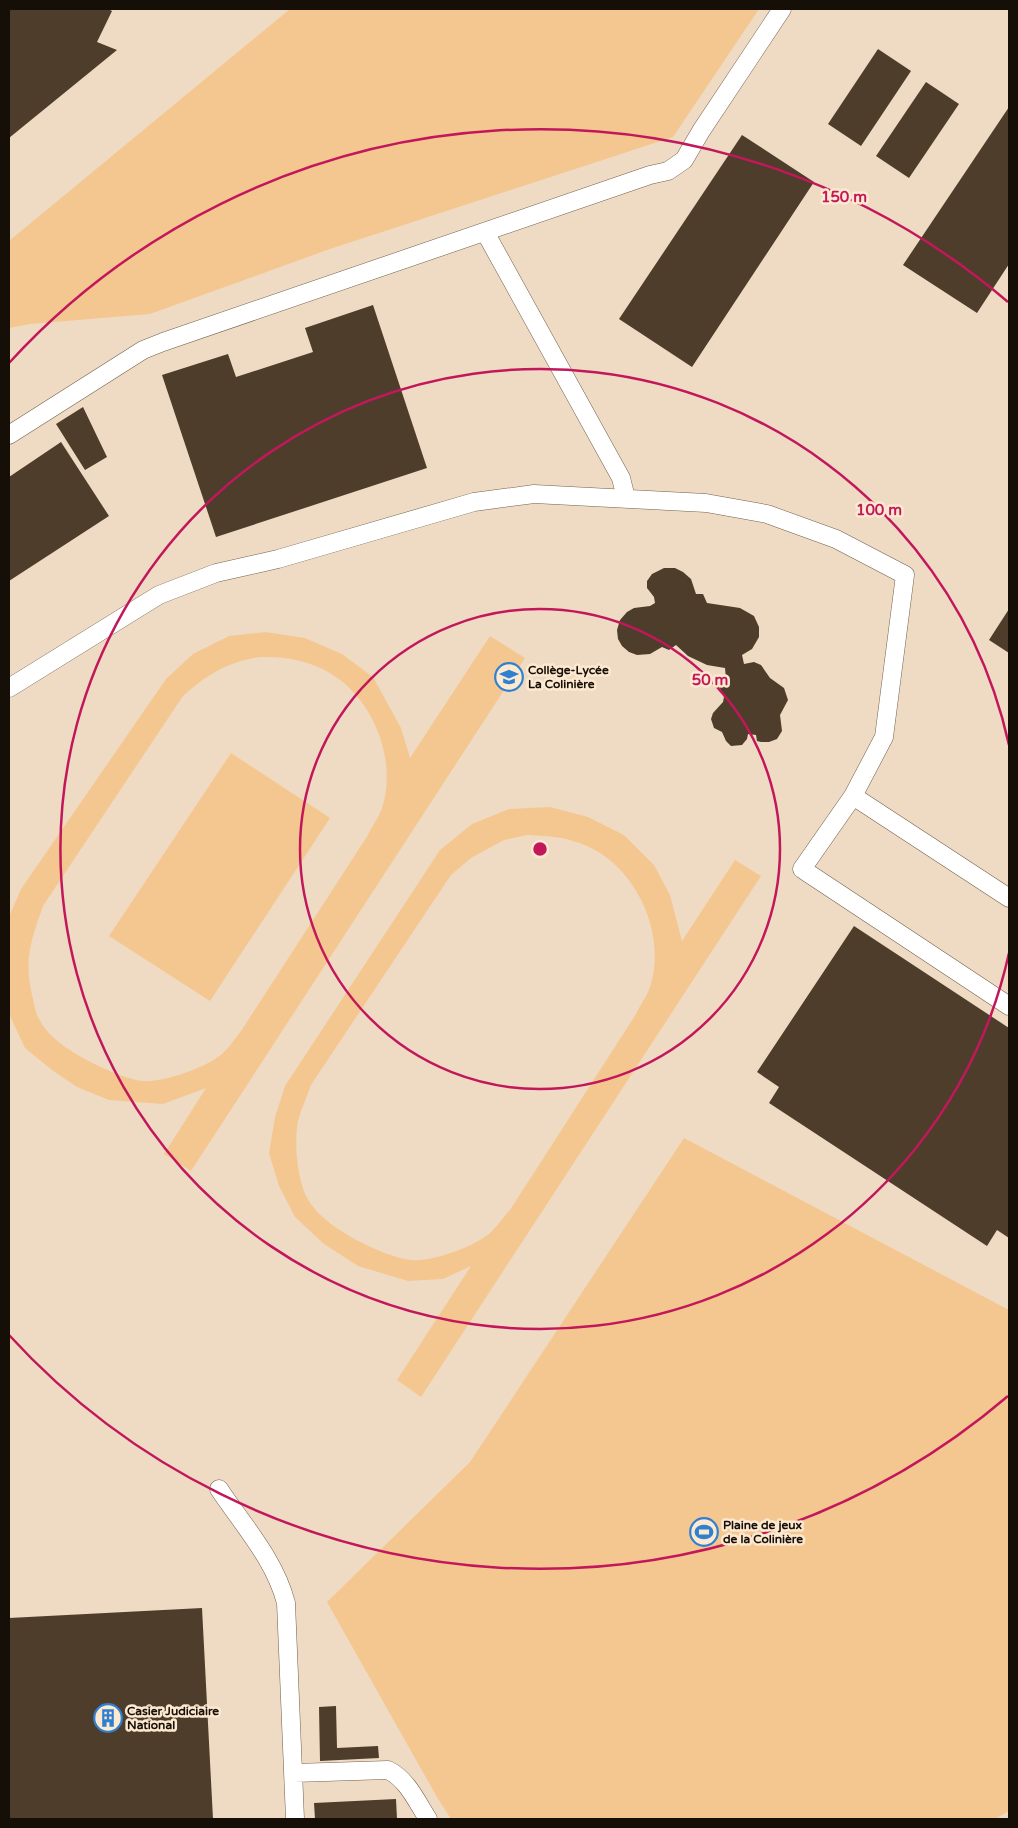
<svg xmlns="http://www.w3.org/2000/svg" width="1018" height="1828" font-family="'Varela Round',sans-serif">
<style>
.green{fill:#f5c790;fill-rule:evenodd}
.building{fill:#4d3d2a}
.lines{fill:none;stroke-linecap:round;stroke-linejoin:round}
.lane-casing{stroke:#71604b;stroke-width:19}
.lane{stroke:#fff;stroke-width:18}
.ring{fill:none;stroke:#c2185b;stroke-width:2.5}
.labels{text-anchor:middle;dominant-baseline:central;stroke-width:5;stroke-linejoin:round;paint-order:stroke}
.poi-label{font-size:12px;font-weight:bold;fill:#150f07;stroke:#fde8d0;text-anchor:start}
.centre{fill:#c2185b;stroke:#fde8d0;stroke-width:2.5}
.ring-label{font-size:15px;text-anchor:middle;font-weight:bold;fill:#c2185b;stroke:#fde8d0;stroke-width:5;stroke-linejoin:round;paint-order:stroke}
</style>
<rect width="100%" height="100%" fill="#efdbc4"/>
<path class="green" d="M290,9h469l-86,128 -343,112 -180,65 -120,10 -21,4v-87z
M266,632l39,6 37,16 31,23 28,51 9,30 80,-122 35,22 -334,513 -27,-17 42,-66 -43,16 -54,-4 -32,-13 -25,-17 -27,-22 -16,-34v-97l12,-28 145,-210 27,-25 36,-18zM259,657c23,0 37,1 59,10 51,21 81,89 64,141 -3,9 -10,18 -14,27l-127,196c-6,7 -12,17 -19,23 -17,14 -57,28 -79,27 -15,-1 -46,-15 -60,-23 -17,-10 -36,-22 -45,-41 -3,-6 -4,-15 -6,-22 -8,-36 -1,-55 11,-89l140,-210c25,-22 43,-33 76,-39z
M231,753l99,65 -120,183 -101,-65z
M550,807l38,10 36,18 30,30 16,30 12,46 53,-81 26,16 -340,521 -24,-17 74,-114 -28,13 -35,2 -50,-15 -34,-22 -29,-27 -16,-31 -10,-33 6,-36 10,-31 155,-236 32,-26 37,-15zM527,835c23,1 39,2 60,11 50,22 80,89 63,141 -3,9 -10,18 -14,27l-126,196c-7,7 -13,17 -20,23 -17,14 -57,29 -79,27 -18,-2 -44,-14 -60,-23 -17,-10 -36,-23 -45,-41 -9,-20 -12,-53 -8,-75 3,-12 9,-24 13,-36l140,-210 20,-17 33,-18z
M684,1138l325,172v501l-14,8h-544l-13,-20 -111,-197 143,-140z"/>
<path class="building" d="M9,9h99l4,2 -15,31 20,8 -108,88z
M878,49l33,22 -50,75 -33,-22z
M926,82l33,22 -50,74 -33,-22z
M1009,107v157l-32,49 -74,-48z
M742,135l72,47 -122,185 -73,-48z
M373,305l54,163 -211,69 -54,-162 66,-21 8,23 77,-25 -8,-24z
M83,407l24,50 -22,13 -29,-46z
M61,442l48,74 -100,65v-104z
M664,568h11l8,4 8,7 5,15h7l4,9 33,5 14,8 5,11v10l-7,12 -10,6 2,9 10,-2 7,3 9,13 14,10 4,12 -8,15 2,16 -5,8 -8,3h-8l-4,-1 -1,-6 -8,-1 -1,5 -5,6 -11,1 -5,-5 -4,-9 -8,-4 -3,-9 2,-6 10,-11 1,-5 -5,-11 4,-6 3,-1 -1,-11 -18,-3 -19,-9 -12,-11 -7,5 -7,-3 -12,7 -13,1 -8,-3 -7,-6 -4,-7 -1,-9 3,-10 7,-8 7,-4 16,-2 5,-3 -1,-6 -7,-9v-7l5,-7z
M1009,609v44l-20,-13z
M854,926l155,102v210l-12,-8 -10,16 -218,-143 10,-16 -22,-15z
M202,1608l11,211h-204v-201z
M336,1706l1,42 41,-2 1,12 -59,3 -1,-54z
M396,1799l1,20h-82l-1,-16z"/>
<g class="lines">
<defs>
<path id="lane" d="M485,232l136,246 5,20
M9,435l134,-85 20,-8 487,-167 18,-4 16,-11 17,-29 81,-122
M9,688l150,-93 57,-22 62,-14 196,-57 60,-8 172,9 61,11 69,25 69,36 -21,162 -31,59
M1009,898l-156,-102 -51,73 207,137
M219,1489c24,36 56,71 67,114l9,216
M294,1773l94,-3c19,9 29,32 40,49"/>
</defs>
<use href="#lane" class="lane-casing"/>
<use href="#lane" class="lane"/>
</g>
<g class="ring">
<circle cx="540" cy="849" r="240"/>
<path d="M1009 953A480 480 0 1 1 1009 745"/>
<path d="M1008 1396A720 720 0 0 1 9 1335M9 363A720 720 0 0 1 1008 302"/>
</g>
<defs>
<symbol id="school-ring" viewBox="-11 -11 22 22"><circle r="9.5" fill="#fde8d0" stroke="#2f80d0" stroke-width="1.5"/><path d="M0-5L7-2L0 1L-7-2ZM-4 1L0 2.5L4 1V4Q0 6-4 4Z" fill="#2f80d0"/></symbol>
<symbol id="stadium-ring" viewBox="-11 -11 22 22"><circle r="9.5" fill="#fde8d0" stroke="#2f80d0" stroke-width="1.5"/><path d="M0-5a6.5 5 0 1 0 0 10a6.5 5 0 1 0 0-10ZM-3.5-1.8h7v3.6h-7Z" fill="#2f80d0"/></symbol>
<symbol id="building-ring" viewBox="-11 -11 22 22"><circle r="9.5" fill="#fde8d0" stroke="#2f80d0" stroke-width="1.5"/><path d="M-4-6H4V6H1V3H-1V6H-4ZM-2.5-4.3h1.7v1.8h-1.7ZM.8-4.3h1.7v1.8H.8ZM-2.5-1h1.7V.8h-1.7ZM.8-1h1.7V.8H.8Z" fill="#2f80d0"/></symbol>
</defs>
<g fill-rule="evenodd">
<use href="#school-ring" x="493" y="661" width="32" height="32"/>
<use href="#stadium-ring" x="688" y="1516" width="32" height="32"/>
<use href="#building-ring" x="92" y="1702" width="32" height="32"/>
</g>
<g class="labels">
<g class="poi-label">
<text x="528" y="670">Collège-Lycée<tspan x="528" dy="14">La Colinière</tspan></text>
<text x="723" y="1525">Plaine de jeux<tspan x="723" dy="14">de la Colinière</tspan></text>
<text x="127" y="1711">Casier Judiciaire<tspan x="127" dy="14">National</tspan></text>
</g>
</g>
<circle cx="540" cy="849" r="8" class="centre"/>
<g class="ring-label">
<text x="844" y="202">150 m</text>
<text x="879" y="515">100 m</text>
<text x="710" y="685">50 m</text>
</g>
<rect width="1018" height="1828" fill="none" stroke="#150f07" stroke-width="20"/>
</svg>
